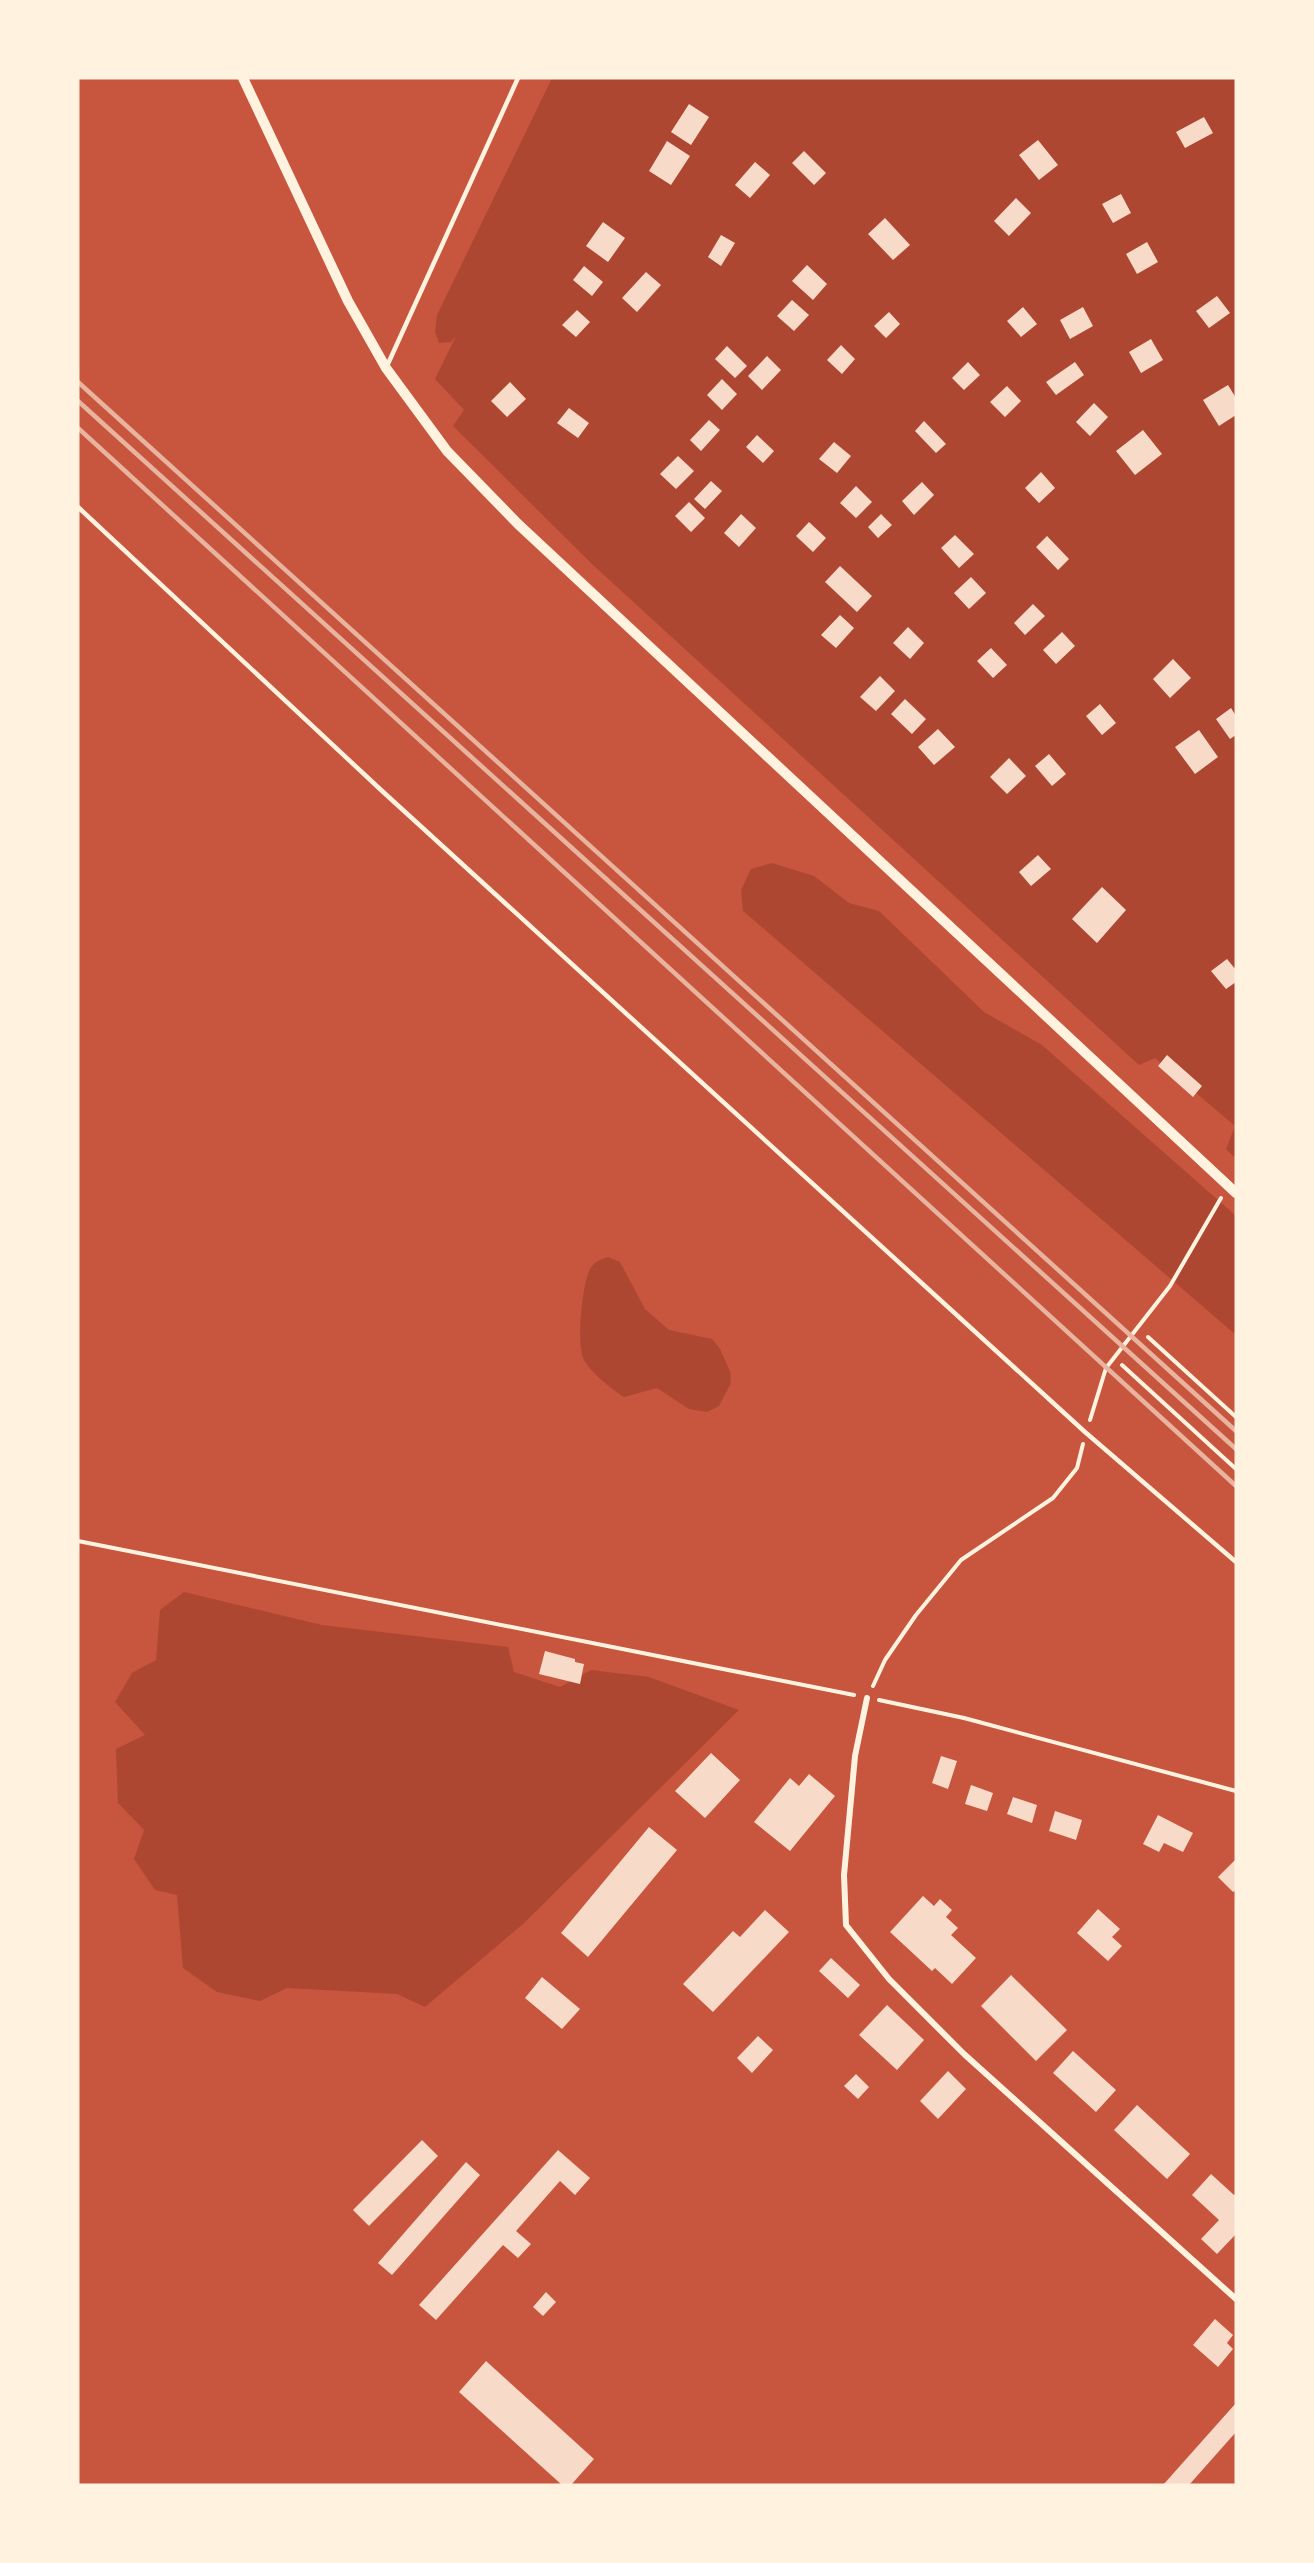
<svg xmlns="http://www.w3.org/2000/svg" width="1314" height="2563" font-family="'Exo 2',sans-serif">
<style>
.green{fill:#ae4732}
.building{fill:#f7dbc8}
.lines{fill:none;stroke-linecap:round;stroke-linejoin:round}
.path{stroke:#fff3e0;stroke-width:4}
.service{stroke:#fff3e0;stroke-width:4.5}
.minor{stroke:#fff3e0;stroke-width:6}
.tertiary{stroke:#fff3e0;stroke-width:10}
.rail{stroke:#e9b49f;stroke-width:4.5}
</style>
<rect width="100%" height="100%" fill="#c8553d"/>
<path class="green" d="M552,78h684v1081l-10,-10 9,-23 -80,-68 -16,7 -546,-500 -140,-139 11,-16 -29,-31 21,-43 -5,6 -12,1 -4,-11 2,-17z
M772,863l42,13 35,27 30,8 105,101 58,33 194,171v119l-493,-424 -2,-21 10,-21z
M608,1257l12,5 25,47 24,21 43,9 8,10 10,22 1,12 -12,23 -12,6 -18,-3 -32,-21 -33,9c-11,-7 -34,-25 -40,-37 -8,-15 -2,-76 6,-91 5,-8 10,-9 18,-12z
M184,1592l138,33 186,22 6,25 46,15 31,-17 58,7 90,33 -216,214 -98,83 -28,-13 -110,-6 -27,13 -43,-9 -34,-24 -6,-73 -22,-5 -21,-31 10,-29 -26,-27 -2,-54 29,-14 -30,-33 17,-29 24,-13 4,-50z"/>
<path class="building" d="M689,104l20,13 -18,28 -20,-13z
M1204,117l9,16 -28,15 -9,-16z
M1038,140l20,25 -19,15 -20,-25z
M667,141l23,15 -19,29 -22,-14z
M804,151l22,22 -12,12 -22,-22z
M755,162l15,13 -20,23 -15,-13z
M1121,194l10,19 -18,10 -11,-19z
M1016,198l15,15 -22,23 -15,-15z
M885,218l25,27 -17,15 -25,-26z
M603,222l22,16 -17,24 -22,-16z
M721,235l14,8 -14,23 -13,-9z
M1147,242l11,20 -21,12 -11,-20z
M807,265l20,19 -14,16 -21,-19z
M584,266l19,16 -11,14 -19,-16z
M646,272l15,13 -24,27 -15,-14z
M1217,296l13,17 -21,15 -13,-17z
M792,300l17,15 -15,16 -17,-15z
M1023,307l14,17 -16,13 -14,-16z
M1083,307l10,19 -23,13 -10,-19z
M577,310l13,12 -14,15 -14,-12z
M889,312l11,12 -14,14 -12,-12z
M1151,339l12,21 -22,13 -12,-21z
M841,345l14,14 -13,15 -15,-14z
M727,346l20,20 -12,12 -20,-19z
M767,356l14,14 -19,20 -14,-14z
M968,362l12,13 -16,15 -12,-12z
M1075,362l9,13 -28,20 -10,-13z
M722,379l15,15 -15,16 -15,-15z
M510,382l16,17 -19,18 -16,-16z
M1228,385l8,13v17l-17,11 -16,-26z
M1007,386l14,15 -16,16 -15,-15z
M1094,403l14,14 -18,19 -14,-14z
M569,408l20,15 -11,15 -21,-15z
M709,420l11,10 -19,21 -11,-11z
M924,421l22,23 -10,9 -21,-22z
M1143,430l19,24 -27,21 -19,-24z
M757,435l17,16 -11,12 -17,-16z
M834,442l17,14 -14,17 -18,-14z
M678,456l16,15 -18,18 -16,-15z
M1041,472l14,16 -16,15 -14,-15z
M711,481l11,10 -17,18 -11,-10z
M922,482l12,13 -20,20 -12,-14z
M856,486l16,16 -16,16 -16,-15z
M689,502l16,16 -14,14 -16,-16z
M741,514l15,14 -17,19 -15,-14z
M881,514l11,11 -14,13 -10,-11z
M809,522l17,16 -13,14 -17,-16z
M955,535l19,19 -15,14 -18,-20z
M1047,536l22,23 -11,11 -22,-23z
M840,566l32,30 -15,16 -32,-30z
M971,577l15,16 -17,16 -15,-16z
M1033,604l12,12 -20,19 -11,-12z
M840,615l14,13 -18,20 -15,-13z
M908,627l16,16 -14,16 -17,-16z
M1062,632l13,14 -19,18 -13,-14z
M991,648l16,17 -14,13 -16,-17z
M1173,659l18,19 -21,20 -17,-19z
M880,676l15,15 -19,20 -16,-14z
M905,699l21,20 -14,15 -21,-20z
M1100,704l16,19 -14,12 -16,-19z
M1231,708l5,8v19l-6,4 -14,-20z
M938,729l17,18 -21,18 -16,-18z
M1199,730l19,27 -23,17 -20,-27z
M1049,754l17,20 -14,12 -17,-20z
M1009,758l17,18 -19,18 -17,-17z
M1038,855l13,14 -20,17 -12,-14z
M1102,887l24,23 -29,33 -25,-24z
M1227,959l9,11v12l-10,7 -15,-18z
M1167,1055l35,31 -9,11 -35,-31z
M545,1651l30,8v3l9,2 -4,20 -41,-10z
M711,1753l29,27 -35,38 -30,-27z
M941,1756l16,5 -9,28 -16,-6z
M809,1774l26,22 -45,55 -36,-29 36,-44 9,8z
M971,1785l22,8 -6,18 -22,-7z
M1013,1797l24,8 -5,18 -25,-9z
M1055,1811l27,9 -6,20 -27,-9z
M1158,1815l35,18 -10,19 -19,-9 -5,9 -16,-8z
M649,1827l28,23 -89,107 -27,-24z
M1236,1859v31l-3,2 -15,-15z
M923,1896l11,10 6,-7 12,11 -6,7 12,11 -7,7 25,23 -24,26 -17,-16 -3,3 -42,-39z
M1098,1909l22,20 -8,8 10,9 -14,15 -31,-28z
M765,1910l24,22 -76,80 -30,-28 50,-53 7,6z
M831,1958l29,27 -12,13 -29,-27z
M1011,1975l56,55 -31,31 -55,-55z
M542,1977l38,32 -18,20 -37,-31z
M887,2005l37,35 -27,30 -38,-35z
M758,2036l15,14 -21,23 -15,-15z
M1073,2051l43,39 -20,22 -43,-39z
M948,2071l18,18 -28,30 -18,-18z
M856,2074l13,13 -11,12 -14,-13z
M1137,2105l53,49 -23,25 -53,-49z
M422,2140l16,16 -69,70 -16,-16z
M558,2150l32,28 -15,17 -15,-14 -44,50 15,13 -13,14 -15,-13 -67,75 -17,-15z
M466,2162l14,13 -88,100 -14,-12z
M1211,2174l23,21 2,-2v41l-19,20 -16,-15 18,-19 -27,-25z
M546,2292l10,10 -13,14 -10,-9z
M1215,2319l18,16 -6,8 6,6 -15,18 -25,-22z
M486,2361l108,98 -23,26h-9l-103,-93z
M1236,2403v29l-47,53h-26z"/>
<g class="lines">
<path class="path" d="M1148,1337l88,80
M1122,1365l114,104
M1090,1420l16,-52 64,-82 51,-88
M78,1541l776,154
M873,1686l12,-26 31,-45 45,-55 92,-62 24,-30 6,-24
M879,1700l85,18 272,73"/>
<path class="service" d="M387,366l131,-288
M78,507l303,283 704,642 151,130"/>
<path class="minor" d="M867,1698l-12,58 -11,119 2,50 43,54 75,75 272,245"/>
<path class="tertiary" d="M243,78l105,223 38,67 61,83 71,73 718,669"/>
<path class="rail" d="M78,382l1158,1049
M78,401l1158,1048
M78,428l1158,1058"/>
</g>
<rect width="1314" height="2563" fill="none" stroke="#fff3e0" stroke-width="159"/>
</svg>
